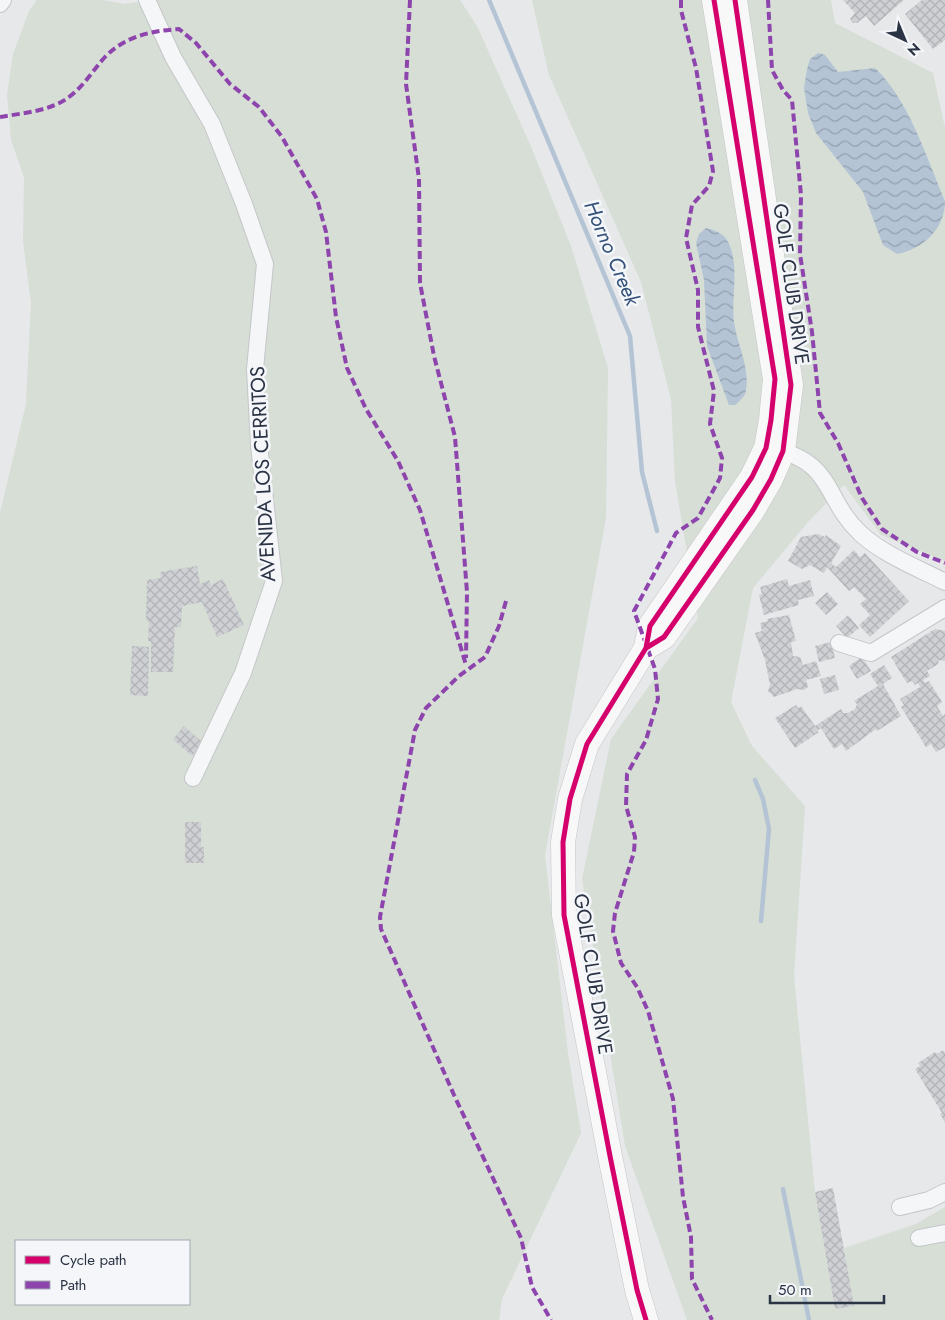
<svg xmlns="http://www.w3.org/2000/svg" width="945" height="1320" font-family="Jost,sans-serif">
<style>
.grass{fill:#d6ded6;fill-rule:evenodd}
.water{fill:url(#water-waves)}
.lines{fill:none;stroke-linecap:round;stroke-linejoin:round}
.stream{stroke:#b4c4d5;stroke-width:4.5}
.building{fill:url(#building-cross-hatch)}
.street-casing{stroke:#c4c6c8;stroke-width:18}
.secondary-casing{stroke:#c4c6c8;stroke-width:25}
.street{stroke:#f5f6f7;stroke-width:16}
.secondary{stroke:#f8f8f8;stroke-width:24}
.quiet{stroke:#8e44ad;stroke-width:4;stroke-dasharray:8 4;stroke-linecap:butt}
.cycleway-casing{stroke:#f4f6f9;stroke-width:8}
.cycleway{stroke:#d6006c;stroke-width:5}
.labels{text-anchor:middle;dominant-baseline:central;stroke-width:5;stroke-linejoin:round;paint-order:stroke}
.street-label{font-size:20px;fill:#2b3445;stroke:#f4f6f9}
.water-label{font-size:21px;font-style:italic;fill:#34527a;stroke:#f4f6f9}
</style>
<defs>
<pattern id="water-waves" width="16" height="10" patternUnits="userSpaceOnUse" patternTransform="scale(1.25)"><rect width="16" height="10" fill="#b4c4d5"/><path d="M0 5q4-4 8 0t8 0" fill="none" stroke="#93a0af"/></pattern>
<pattern id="building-cross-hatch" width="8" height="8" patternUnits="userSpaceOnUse" patternTransform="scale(1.25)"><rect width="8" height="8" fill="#ced0d3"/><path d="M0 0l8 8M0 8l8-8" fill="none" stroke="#b1b3b6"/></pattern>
</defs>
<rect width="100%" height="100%" fill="#e6e8ea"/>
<path class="grass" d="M37,0h66l21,4 27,-4h309l18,28 54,121 39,97 37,122 -2,150 -61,337 23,198 13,80 -79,166 -3,21h-499v-807l26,-109 5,-101 -8,-62 1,-64 -13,-37 -4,-46 6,-40 16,-43zM16,1241h173v63h-173z
M532,0h299l4,23 98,50 12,55v433l-64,-26 -37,-50 -36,37 -55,66 -22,114 21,44 53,60 -11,170 21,216 20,117 18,-3 -9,-58 72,-24 29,-17v113h-258l-62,-174 -43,-267 29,-140 87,-121 -23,-137 -4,-82 -30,-117 -92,-207z"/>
<path class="water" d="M818,53l7,2 13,17 37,-4c34,32 52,91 70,133 0,28 -22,48 -48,53l-14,-9 -20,-53 -47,-59 -8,-20 -4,-25 3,-19 3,-10z
M706,228c8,2 18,5 22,14 12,23 3,55 6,80 3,22 16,45 12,68 0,5 -6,11 -11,15h-6l-22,-59 -3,-66 -8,-37 3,-9z"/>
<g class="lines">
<path class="stream" d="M489,0l141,336 12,136 15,59
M755,780l8,19 6,30 -8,92
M783,1189l26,131"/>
</g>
<path class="building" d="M843,0h61l-30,26 -8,-10 -9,7h-4l-3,-4 5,-6z
M922,0h23v40l-12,9 -28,-35z
M818,534l7,3 1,-2 15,11 -10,17 5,4 18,-17 6,7 5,-4 44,48 -39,36 -11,-12 11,-10 -10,-11 6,-5 -12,-12 -5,4 -22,-24 -3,6 -14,-8 -8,4 -14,-8 13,-24z
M197,566l3,18 9,-4 2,5 12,-6 21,46 -27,12 -15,-35 -20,4 -1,21h-6l-2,45h-22v-31h-3l1,-20h-3l1,-41 14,-2 -1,-6z
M787,579l2,7 21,-6 4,16 -16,4 1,5 -35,10 -5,-20 3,-1 -2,-7z
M827,592l11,12 -12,11 -11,-12z
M789,615l7,26 -5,1 2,14 7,1 3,8 13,-4 5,15 -15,4 2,7 -4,3 -7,-1 -23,8 -6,-6 2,-6 -5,-25 -10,-27 7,-2 -2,-8 8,-2 -1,-2z
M848,615l11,13 -12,10 -11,-12z
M935,629l10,2v30l-6,-1 -1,4 -11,7 3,5 -7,4 2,3 4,-2 13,21 -5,4 6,10 2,-2v33l-9,5 -5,-8 -5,3 -25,-40 3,-2 -4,-6 20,-12 -2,-4 -3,2 -3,-4 -5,2 -16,-26z
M831,642l4,16 -16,4 -4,-16z
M132,646l17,1 -1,49 -18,-1z
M862,657l9,14 -14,8 -8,-13z
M884,665l8,13 -9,6 18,32 -24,15 -1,-2 -30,22 -4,-7 -8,5 -13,-21 -4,3 2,1 -24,16 -20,-30 21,-13 2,3 3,-2 14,20 26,-17 2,4h5l7,-4 2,-5 -3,-3 24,-15 -8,-12z
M835,675l4,15 -15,4 -4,-15z
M184,726l19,17 -11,13 -19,-17z
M185,822h16v25h3v16h-19z
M943,1050l2,3v70l-5,-9 2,-1 -27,-44 5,-3 -2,-3 17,-11 2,2z
M833,1188l21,118 -19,3 -20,-117z"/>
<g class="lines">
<defs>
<path id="street" d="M147,0l26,57 39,67 32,80 21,60 -10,105 4,76 15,136 -31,92 -50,105
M0,4l3,-4
M773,449c62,13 50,50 88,85 23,21 57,34 84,48
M839,643l32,10 74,-45
M900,1207l29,-7 16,-8
M919,1238l26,-5"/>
<path id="secondary" d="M646,648l18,-11 89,-127 18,-31 12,-28 8,-66 -56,-385
M646,1320l-9,-30 -27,-134 -46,-241 -1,-73 7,-43 17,-55 59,-96 4,-22 102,-149 14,-29 5,-28 4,-41 -61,-379"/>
</defs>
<use href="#street" class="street-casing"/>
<use href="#secondary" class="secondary-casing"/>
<use href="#street" class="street"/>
<use href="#secondary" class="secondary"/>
<path class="quiet" d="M410,0l-4,84 13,95 1,104 14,73 21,81 12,155 -1,66
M681,0v10l15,58 17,103 -4,15 -17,19 -6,33 12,52v37l16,64 -4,33 12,34 -2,20 -22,40 -22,15 -42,78 21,58 3,30 -12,41 -19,34 -1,32 9,31 -1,15 -19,61 -2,18 8,32 16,24 11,24 25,88 10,98 8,40 1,42 20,41
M768,0l4,70 11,20 9,10 9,95 -1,59 12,78 8,81 18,30 24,55 20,31 35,23 28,11
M0,117c23,-4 51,-6 69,-20 15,-11 24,-27 36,-40 20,-21 46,-26 74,-28l17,14 34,41 29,23 23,30 35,62 9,33 10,85 11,51 19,41 32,52 22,49 46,155
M506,601l-7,25 -14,31 -26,19 -33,32 -11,22 -35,187 1,12 73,166 67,143 11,49 19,33"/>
<defs>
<path id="cycleway" d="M646,648l18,-11 89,-127 18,-31 12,-28 8,-66 -56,-385
M646,1320l-9,-30 -27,-134 -46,-241 -1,-73 7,-43 17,-55 59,-96 4,-22 102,-149 14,-29 5,-28 4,-41 -61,-379"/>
</defs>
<use href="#cycleway" class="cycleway-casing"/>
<use href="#cycleway" class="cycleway"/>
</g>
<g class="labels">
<g class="street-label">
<text transform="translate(791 284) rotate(82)">GOLF CLUB DRIVE</text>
<text transform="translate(263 474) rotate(-93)">AVENIDA LOS CERRITOS</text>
<text transform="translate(593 974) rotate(81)">GOLF CLUB DRIVE</text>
</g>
<g class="water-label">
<text transform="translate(612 253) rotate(67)">Horno Creek</text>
</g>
</g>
<rect x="15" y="1240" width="175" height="65" fill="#f4f6f9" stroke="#a4a8b1"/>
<rect x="25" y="1256" width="25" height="8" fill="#d6006c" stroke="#a4a8b1"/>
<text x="60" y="1265" font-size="15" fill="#2b3445">Cycle path</text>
<rect x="25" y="1281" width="25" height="8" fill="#8e44ad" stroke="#a4a8b1"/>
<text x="60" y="1290" font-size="15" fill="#2b3445">Path</text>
<g transform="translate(905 40) rotate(136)" stroke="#f4f6f9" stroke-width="4" paint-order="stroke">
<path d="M0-4L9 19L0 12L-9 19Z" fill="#2b3445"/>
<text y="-8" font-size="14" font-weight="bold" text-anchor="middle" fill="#2b3445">N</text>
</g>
<path d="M770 1295v8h114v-8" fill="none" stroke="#2b3445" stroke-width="2.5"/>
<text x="778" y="1295" font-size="15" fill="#2b3445" stroke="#f4f6f9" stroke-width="4" paint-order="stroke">50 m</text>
</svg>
